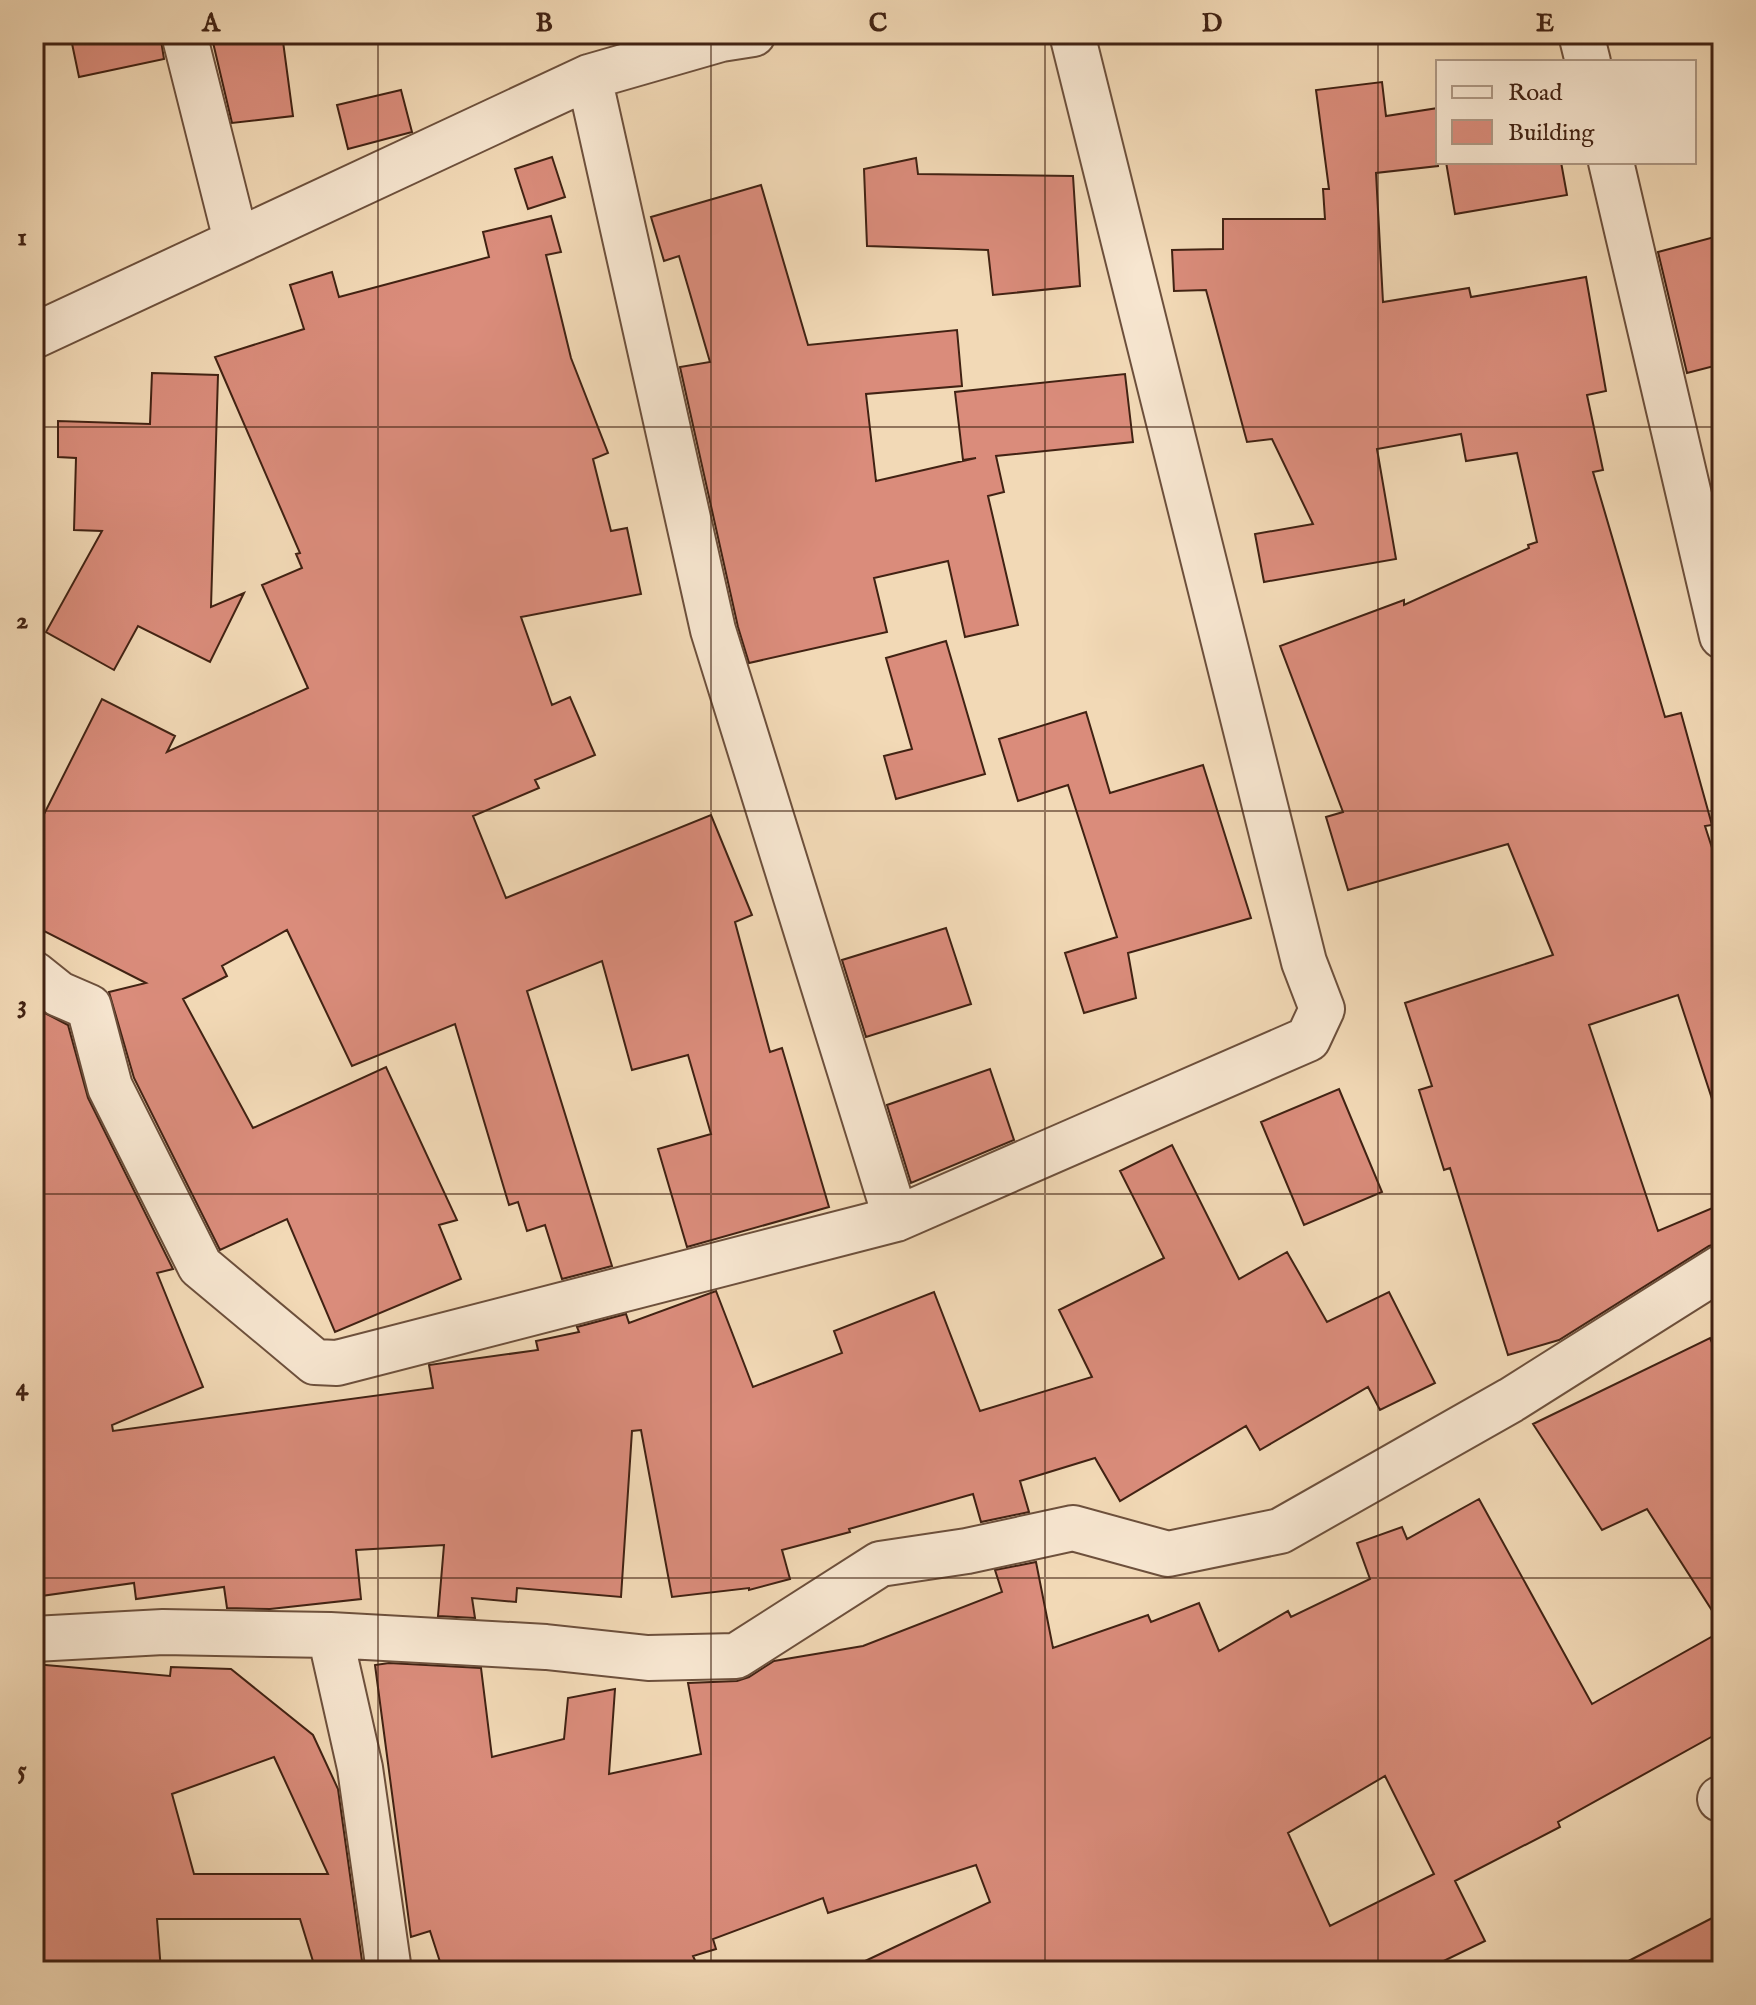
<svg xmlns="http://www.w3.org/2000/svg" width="1756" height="2005" font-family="'IM FELL English',serif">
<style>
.building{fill:#da8c7b;stroke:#412213;stroke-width:2;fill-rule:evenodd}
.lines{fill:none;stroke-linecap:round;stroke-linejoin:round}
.minor-casing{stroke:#6d503c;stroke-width:48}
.minor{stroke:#f7e6d0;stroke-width:44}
.grid{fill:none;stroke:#412213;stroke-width:2;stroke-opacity:0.55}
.neatline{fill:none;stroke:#412213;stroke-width:3}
.grid-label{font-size:26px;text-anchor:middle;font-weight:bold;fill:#412213}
</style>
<rect width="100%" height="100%" fill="#f2d9b6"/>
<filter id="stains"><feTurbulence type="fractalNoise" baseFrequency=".0025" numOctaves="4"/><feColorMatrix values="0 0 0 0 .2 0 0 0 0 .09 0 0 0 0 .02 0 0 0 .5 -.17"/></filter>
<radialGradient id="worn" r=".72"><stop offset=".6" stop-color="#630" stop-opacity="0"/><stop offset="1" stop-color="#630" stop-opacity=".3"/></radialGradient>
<path class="building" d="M70,34h90l4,25 -85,18z
M211,34h71l11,82 -61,7z
M1382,82l4,34 52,-8v58l-62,7 7,129 86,-14 2,9 115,-20 20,114 -19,4 16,75 -10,2 72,245 16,-4 31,112 -7,1 17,53v224l-8,2 -36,-110 -89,30 69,206 64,-27v38l-13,4 -150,94 -51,15 -58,-187 -6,2 -25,-80 13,-4 -27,-83 148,-48 -45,-111 -160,46 -22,-73 17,-5 -63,-166 124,-46v5l125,-57 -1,-3 9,-3 -20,-89 -51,8 -5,-27 -84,15 19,110 -132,23 -9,-48 58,-10 -41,-85 -25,3 -41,-152 -32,1 -2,-41 51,-1v-30h102l-2,-30h6l-13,-99z
M401,90l11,42 -64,17 -11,-44z
M552,157l13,40 -37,12 -13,-40z
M916,158l2,16 155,2 7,110 -87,9 -5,-45 -121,-4 -3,-77z
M1446,162h115l6,33 -112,19z
M761,185l47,160 149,-15 5,56 -96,8 10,87 100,-23 -13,2 -8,-68 170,-18 8,68 -137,14 8,36 -16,4 30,129 -53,12 -17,-76 -74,17 13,54 -138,31 -11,-36 -58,-260 30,-5 -31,-106 -15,5 -13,-44z
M551,216l10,36 -15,3 25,103 37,95 -15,6 18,72 16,-3 14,66 -120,23 31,88 18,-8 25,58 -60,25 4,8 -66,28 33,82 205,-83 41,100 -17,7 35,130 12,-4 47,159 -142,40 -29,-98 53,-15 -23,-79 -56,15 -30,-109 -75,30 85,275 -50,13 -17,-54 -18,6 -9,-29 -9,3 -54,-181 -103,42 -65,-136 -65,36 5,10 -44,23 70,129 133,-61 71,153 -18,5 22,54 -126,53 -48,-113 -67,31 -86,-172 -25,-86 37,-9 -112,-57v-92l68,-135 73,37 -8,16 141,-64 -46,-103 40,-17 -6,-14 4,-1 -85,-196 89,-28 -14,-44 42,-13 7,25 150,-40 -6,-25z
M1722,235v129l-35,9 -29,-121z
M152,373l66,2 -7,232 33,-14 -34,69 -72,-36 -24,44 -68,-38 56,-101 -28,-1 2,-72 -18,-1v-36l92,3z
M946,641l39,133 -89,25 -12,-43 28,-7 -26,-91z
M1086,712l24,81 93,-28 48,153 -123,35 8,45 -52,15 -19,-60 52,-16 -49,-152 -50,16 -19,-62z
M946,928l25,76 -105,33 -24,-77z
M37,1009l31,16 20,73 85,171 -16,4 46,114 -91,38 1,6 320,-43 -4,-23 109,-15 -2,-9 43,-9 -2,-5 49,-13 3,9 87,-32 37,96 89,-34 -8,-22 100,-39 46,119 112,-34 -33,-67 105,-52 -44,-87 52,-26 67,134 48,-27 40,70 62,-30 46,91 -55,27 -12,-23 -108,63 -14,-24 -126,75 -25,-43 -75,23 9,31 -48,10 -8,-28 -124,35 1,3 -68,18 8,29 -41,11v-2l-77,9 -31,-167 -9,1 -11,166 -104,-9 -1,14 -44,-4 3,20 -37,-2 6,-71 -88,5 5,49 -91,10 -43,-1 -3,-21 -88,12 -2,-16 -100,14v-587z
M990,1069l24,71 -103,43 -24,-78z
M1339,1089l43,103 -78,33 -43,-103z
M1710,1338l12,28v260l-75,-117 -45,21 -69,-106z
M1479,1499l113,205 130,-73v100l-164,91 2,5 -105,54 30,60 -62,30h-579l146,-69 -14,-37 -148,48 -5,-15 -110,41 3,10 -23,7 7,15h-257l-13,-40 -19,6 -36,-272 14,-2 92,5 11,89 72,-18 4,-41 47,-9 -6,85 92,-20 -13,-71 49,-2 12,-4 25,-16 89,-15 139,-54 -7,-22 41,-8 17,86 95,-33 3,7 48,-19 20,48 69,-40 3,6 79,-38 -13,-36 45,-16 5,12zM1385,1776l49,98 -104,52 -42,-93z
M34,1664l136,12 1,-9 60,2 82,66 25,54 24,172 -34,10h-12l-16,-52h-143l4,52h-124l-3,-26zM274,1757l54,117h-134l-22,-80z
M1722,1913v58h-113z"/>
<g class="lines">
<defs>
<path id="minor" d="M184,34l52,206
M1581,34l7,28
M589,77l124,553 183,589
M1611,162l111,474
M34,336l555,-259 132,-38 32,-5
M34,974l25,20 30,13 21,80 90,179 115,96 22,1 559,-144 412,-180 14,-30 -18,-47 -232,-928
M330,1635l30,133 29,203
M34,1639l129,-7 167,3 216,12 102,11 88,-2 144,-92 87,-13 106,-23 95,26 112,-23 231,-131 211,-133
M1720,1799l2,-1"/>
</defs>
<use href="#minor" class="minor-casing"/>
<use href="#minor" class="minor"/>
</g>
<path class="grid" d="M378,34v1937M711,34v1937M1045,34v1937M1378,34v1937M34,427h1688M34,811h1688M34,1194h1688M34,1578h1688"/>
<rect width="1756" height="2005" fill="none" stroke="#f2d9b6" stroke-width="88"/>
<rect x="1436" y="60" width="260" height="104" fill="#f7e6d0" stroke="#ae9884" stroke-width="2"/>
<rect x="1452" y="86" width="40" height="12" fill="#f7e6d0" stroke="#ae9884" stroke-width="2"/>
<text x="1508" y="100" font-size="24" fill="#412213">Road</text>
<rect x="1452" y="120" width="40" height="24" fill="#da8c7b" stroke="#ae9884" stroke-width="2"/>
<text x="1508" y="140" font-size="24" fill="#412213">Building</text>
<rect x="44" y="44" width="1668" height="1917" class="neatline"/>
<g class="grid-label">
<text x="211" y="31">A</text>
<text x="544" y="31">B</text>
<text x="878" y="31">C</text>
<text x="1212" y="31">D</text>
<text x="1545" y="31">E</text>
<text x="22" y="245">1</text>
<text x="22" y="628">2</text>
<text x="22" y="1012">3</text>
<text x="22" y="1395">4</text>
<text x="22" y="1778">5</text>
</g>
<rect width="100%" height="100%" filter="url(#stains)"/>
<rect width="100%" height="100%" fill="url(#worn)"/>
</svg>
